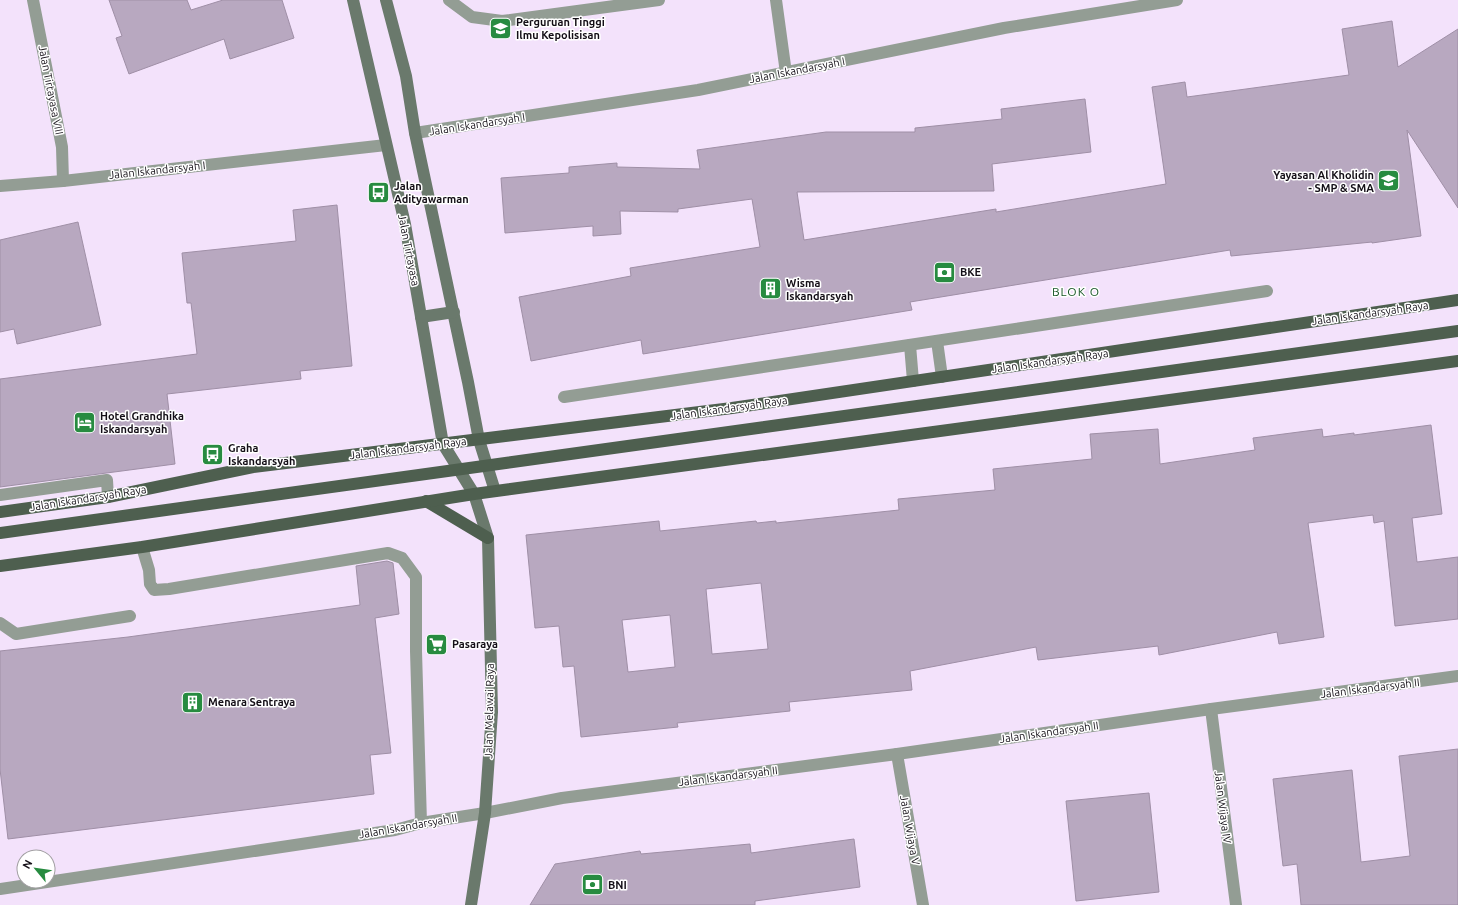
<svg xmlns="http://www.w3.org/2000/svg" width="1458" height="905" font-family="Ubuntu,sans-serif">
<rect width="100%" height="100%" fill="#f3e2fb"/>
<g fill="#b8a8c0" stroke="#9f8fa6" fill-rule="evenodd">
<polygon points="109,0 187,0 191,10 223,0 282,0 294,38 230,59 224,39 129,74 116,38 122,36"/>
<polygon points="1392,21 1398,67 1458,29 1458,208 1407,130 1421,236 1372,243 1372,242 1231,256 1230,250 910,302 912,310 643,354 641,340 531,361 519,297 631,276 630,268 760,247 752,199 678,209 678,212 620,211 621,234 593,236 593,226 505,233 501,178 569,173 569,167 617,163 617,167 700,169 697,150 826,132 915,132 915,128 1002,119 1001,109 1085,99 1091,152 992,164 994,191 797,192 804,240 996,209 996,212 1166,184 1152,87 1185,82 1187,97 1349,75 1342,29"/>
<polygon points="337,205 352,366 300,371 301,379 167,394 175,464 0,487 0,379 197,354 191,303 187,303 182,253 296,241 293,210"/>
<polygon points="78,222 101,325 17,344 14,329 0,332 0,240"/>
<path d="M1431,425l11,89 -30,4 5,44 41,-5v62l-63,7 -11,-105 -10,2 -1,-8 -65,8 16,114 -45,7 -2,-12 -118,23 -1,-9 -120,14 -2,-13 -126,24 2,19 -123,12 1,9 -113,12 1,4 -97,10 -7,-71 -11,1 -4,-41 -24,2 -9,-93 133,-14 1,10 96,-10 1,2 19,-2v2l123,-13 -1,-11 97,-9 -2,-21 99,-10 -2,-25 68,-5 2,35 95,-14 -2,-12 69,-9 1,8 31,-4v2zM761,583l7,66 -56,5 -6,-65zM670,615l5,52 -47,5 -6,-52z"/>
<polygon points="387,561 393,563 399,614 375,618 391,753 370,755 374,794 8,839 0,769 0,651 128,637 360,605 356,566"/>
<polygon points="1458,749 1458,905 1301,905 1297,864 1283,866 1273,779 1352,770 1361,862 1410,856 1399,756"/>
<polygon points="1149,793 1159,892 1076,901 1066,801"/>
<polygon points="854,839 860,887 755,901 755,905 530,905 555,864 640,851 641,854 750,844 751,853"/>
</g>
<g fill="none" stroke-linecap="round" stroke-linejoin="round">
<g stroke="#939d94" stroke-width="12">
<polyline points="449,0 472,17 502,21 659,0"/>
<polyline points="776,0 786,73"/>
<polyline points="937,341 942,377"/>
<polyline points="910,345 913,381"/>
<polyline points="564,397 1267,291"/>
<polyline points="0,495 107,480 108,497"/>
<polyline points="142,547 149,570 150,584 154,590 169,589 388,553 402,558 416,577 416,651 421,823"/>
<polyline points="0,623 16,634 130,616"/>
<polyline points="0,889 395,830 421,823 485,813"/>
</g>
<g stroke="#939d94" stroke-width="12">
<polyline points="33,0 62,147 63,181"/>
<polyline points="415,133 698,90 1004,28 1177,0"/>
<polyline points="0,186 63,181 386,145"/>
<polyline points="1211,709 1236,905"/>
<polyline points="897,754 923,905"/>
<polyline points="485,813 562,798 897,754 1211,709 1458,676"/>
</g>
<g stroke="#6a796c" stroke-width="12">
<polyline points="353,0 405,224 443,444 474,494 488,538 492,712 485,813 471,905"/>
<polyline points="386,0 406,76 415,133 468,382 479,440 495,491"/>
<polyline points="421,317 454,312"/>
</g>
<g stroke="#4e5f4f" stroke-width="12">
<polyline points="426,501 488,538"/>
<polyline points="0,512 108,497 253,467 732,408 1458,300"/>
<polyline points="0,533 1458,331"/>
<polyline points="0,566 142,547 474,494 1458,361"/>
</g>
</g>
<defs>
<symbol id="university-square" viewBox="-11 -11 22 22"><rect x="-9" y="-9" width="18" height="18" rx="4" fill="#278b40" stroke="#fff"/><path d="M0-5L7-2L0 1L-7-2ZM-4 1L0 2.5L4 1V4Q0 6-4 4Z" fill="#fff"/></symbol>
<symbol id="school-square" viewBox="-11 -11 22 22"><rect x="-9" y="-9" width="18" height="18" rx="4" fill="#278b40" stroke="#fff"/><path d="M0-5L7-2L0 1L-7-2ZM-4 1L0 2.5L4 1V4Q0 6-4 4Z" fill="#fff"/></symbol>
<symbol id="bus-square" viewBox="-11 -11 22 22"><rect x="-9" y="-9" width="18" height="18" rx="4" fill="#278b40" stroke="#fff"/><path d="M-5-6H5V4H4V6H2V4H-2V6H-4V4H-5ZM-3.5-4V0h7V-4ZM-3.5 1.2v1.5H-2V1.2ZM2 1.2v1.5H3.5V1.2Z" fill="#fff"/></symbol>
<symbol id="bank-square" viewBox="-11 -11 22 22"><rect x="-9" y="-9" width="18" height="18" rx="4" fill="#278b40" stroke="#fff"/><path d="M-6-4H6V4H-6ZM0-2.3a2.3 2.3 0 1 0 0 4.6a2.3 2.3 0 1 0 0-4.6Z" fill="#fff"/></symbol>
<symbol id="building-square" viewBox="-11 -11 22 22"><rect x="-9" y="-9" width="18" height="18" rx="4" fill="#278b40" stroke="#fff"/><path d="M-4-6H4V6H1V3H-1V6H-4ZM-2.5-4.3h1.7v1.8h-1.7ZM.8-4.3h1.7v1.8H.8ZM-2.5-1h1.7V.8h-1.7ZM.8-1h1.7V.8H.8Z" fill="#fff"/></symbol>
<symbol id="hotel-square" viewBox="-11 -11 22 22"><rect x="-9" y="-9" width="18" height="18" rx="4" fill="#278b40" stroke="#fff"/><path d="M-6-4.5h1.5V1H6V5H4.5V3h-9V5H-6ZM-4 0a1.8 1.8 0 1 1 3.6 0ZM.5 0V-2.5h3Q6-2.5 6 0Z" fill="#fff"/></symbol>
<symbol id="supermarket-square" viewBox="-11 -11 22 22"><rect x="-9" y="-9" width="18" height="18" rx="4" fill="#278b40" stroke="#fff"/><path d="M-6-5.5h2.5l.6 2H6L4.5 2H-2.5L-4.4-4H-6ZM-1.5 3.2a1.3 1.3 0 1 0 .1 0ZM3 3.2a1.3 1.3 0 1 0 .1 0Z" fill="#fff"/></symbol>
</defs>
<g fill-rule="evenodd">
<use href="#university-square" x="488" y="16" width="25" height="25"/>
<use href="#school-square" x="1376" y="168" width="25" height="25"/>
<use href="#bus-square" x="366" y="180" width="25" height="25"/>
<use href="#bank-square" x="932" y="260" width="25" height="25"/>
<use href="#building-square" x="758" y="276" width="25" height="25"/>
<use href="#hotel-square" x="72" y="410" width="25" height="25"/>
<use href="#bus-square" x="200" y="442" width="25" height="25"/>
<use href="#supermarket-square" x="424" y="632" width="25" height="25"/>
<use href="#building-square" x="180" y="690" width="25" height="25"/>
<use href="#bank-square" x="580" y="872" width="25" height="25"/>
</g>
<g text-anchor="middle" stroke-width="3" stroke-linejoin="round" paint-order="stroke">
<g font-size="11" font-weight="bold" fill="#140f17" stroke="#fff" text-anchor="start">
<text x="516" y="26">Perguruan Tinggi<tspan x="516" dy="13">Ilmu Kepolisisan</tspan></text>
<text x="1374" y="179" text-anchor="end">Yayasan Al Kholidin<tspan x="1374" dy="13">- SMP &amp; SMA</tspan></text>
<text x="394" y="190">Jalan<tspan x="394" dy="13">Adityawarman</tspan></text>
<text x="960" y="276">BKE</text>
<text x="786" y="287">Wisma<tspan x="786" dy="13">Iskandarsyah</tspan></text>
<text x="100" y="420">Hotel Grandhika<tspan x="100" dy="13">Iskandarsyah</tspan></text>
<text x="228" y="452">Graha<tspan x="228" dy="13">Iskandarsyah</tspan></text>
<text x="452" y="648">Pasaraya</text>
<text x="208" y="706">Menara Sentraya</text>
<text x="608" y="889">BNI</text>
</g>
<g font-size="11" fill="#140f17" stroke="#fff">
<text transform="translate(797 70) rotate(-11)" y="4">Jalan Iskandarsyah I</text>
<text transform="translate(51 90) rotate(79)" y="4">Jalan Tirtayasa VIII</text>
<text transform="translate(477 124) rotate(-9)" y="4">Jalan Iskandarsyah I</text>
<text transform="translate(157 170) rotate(-6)" y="4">Jalan Iskandarsyah I</text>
<text transform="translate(409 250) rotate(79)" y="4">Jalan Tirtayasa</text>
<text transform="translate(1370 313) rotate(-8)" y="4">Jalan Iskandarsyah Raya</text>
<text transform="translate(1050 361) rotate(-8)" y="4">Jalan Iskandarsyah Raya</text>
<text transform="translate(729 408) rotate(-8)" y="4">Jalan Iskandarsyah Raya</text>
<text transform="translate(408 448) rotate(-7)" y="4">Jalan Iskandarsyah Raya</text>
<text transform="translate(88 498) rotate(-9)" y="4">Jalan Iskandarsyah Raya</text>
<text transform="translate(1370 688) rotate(-7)" y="4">Jalan Iskandarsyah II</text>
<text transform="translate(489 711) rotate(-89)" y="4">Jalan Melawai Raya</text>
<text transform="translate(1049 732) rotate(-8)" y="4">Jalan Iskandarsyah II</text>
<text transform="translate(728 776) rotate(-7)" y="4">Jalan Iskandarsyah II</text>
<text transform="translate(1223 807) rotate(83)" y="4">Jalan Wijaya IV</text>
<text transform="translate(408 826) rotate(-10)" y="4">Jalan Iskandarsyah II</text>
<text transform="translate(910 830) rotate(80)" y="4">Jalan Wijaya V</text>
</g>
<g font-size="12" letter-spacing="1" fill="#155424" stroke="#fff">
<text x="1076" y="296">BLOK O</text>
</g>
</g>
<g transform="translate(36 869) rotate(299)"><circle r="19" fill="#ffffff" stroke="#a19fa2"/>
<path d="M0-3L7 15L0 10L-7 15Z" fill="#278b40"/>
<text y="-6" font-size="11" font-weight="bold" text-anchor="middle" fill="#140f17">N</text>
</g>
</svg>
